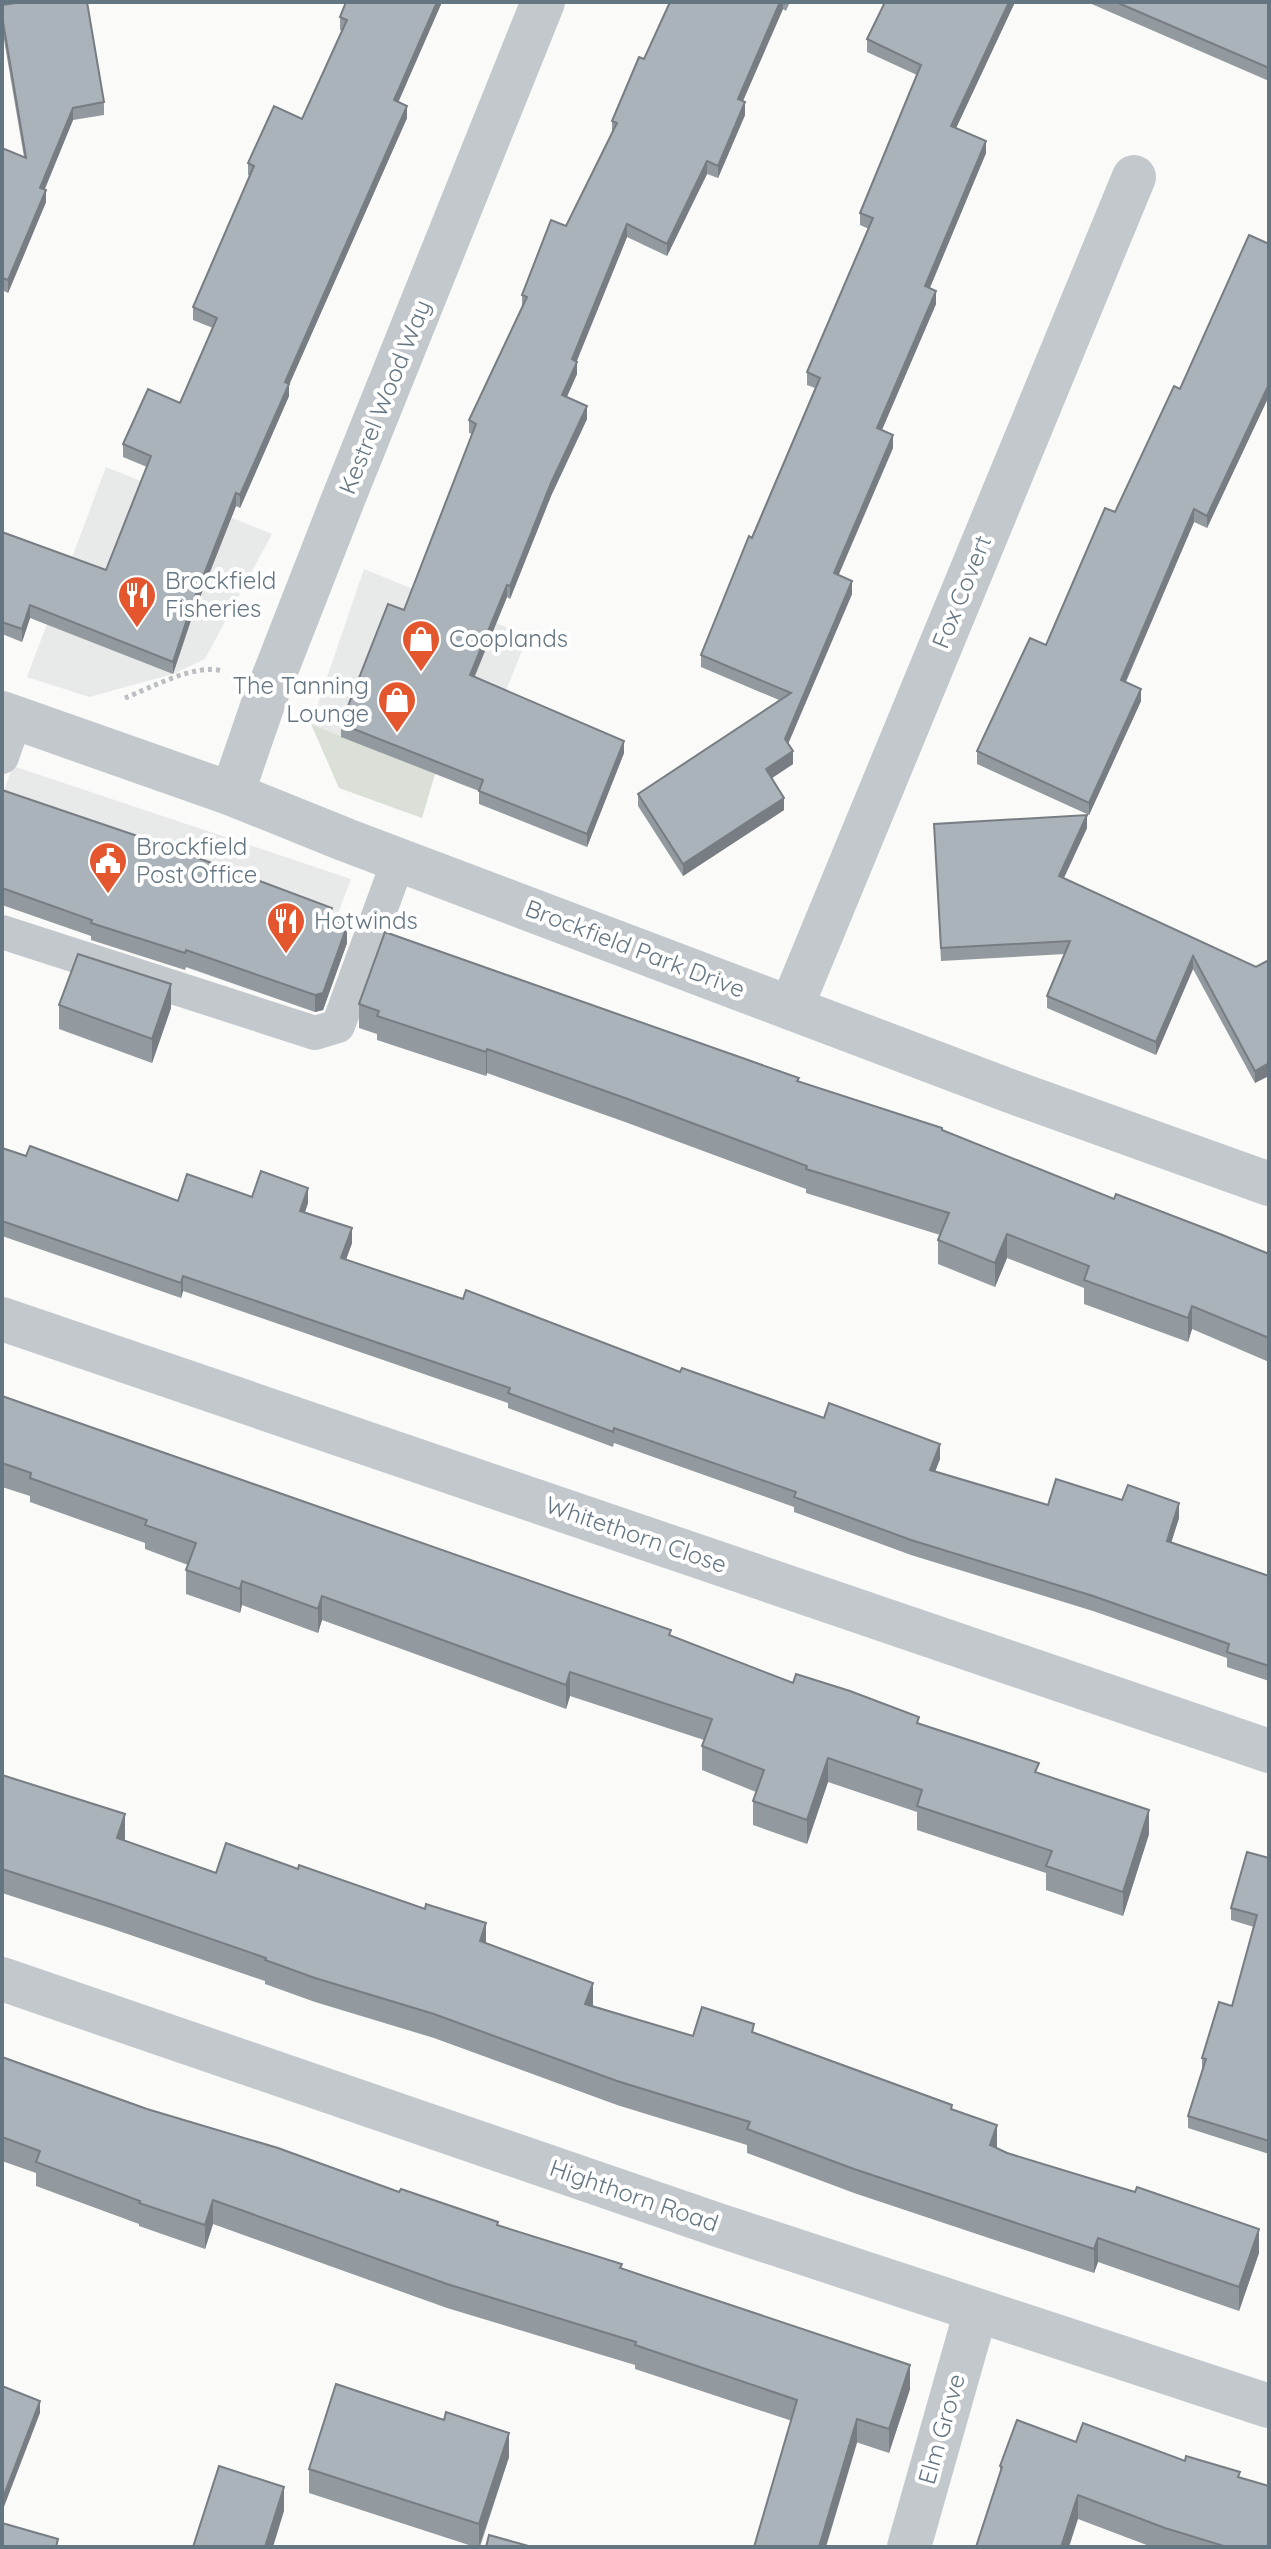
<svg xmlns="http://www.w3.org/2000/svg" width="1271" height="2549" font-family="Quicksand,sans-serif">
<rect width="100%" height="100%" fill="#fafaf8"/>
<g fill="#e8e9e9">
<polygon points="106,467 272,534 205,659 173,674 89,697 27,677"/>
<polygon points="364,569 528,636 467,787 311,724"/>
<polygon points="13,766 351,879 303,1008 2,904 2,795"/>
</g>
<polygon fill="#dadfd7" points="311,724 435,774 422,818 339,788"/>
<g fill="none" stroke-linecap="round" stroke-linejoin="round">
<path stroke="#bbbfc2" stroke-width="5" stroke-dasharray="4 4" stroke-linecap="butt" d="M125,698c25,-10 71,-35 97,-27"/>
<g stroke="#c3c8cc" stroke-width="34">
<polyline points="2,757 16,717"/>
<polyline points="2,932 315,1033 338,1026 399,859"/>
</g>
<g stroke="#c3c8cc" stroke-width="44">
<polyline points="2,713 232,794 346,840 1010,1091 1269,1184"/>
<polyline points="232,794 263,704 344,497 543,2"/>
<polyline points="791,1008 1134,177"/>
<polyline points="2,1319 1269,1751"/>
<polyline points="2,1979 718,2225 1269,2406"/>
<polyline points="909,2547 976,2311"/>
</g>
</g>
<g fill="#929a9f">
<polygon points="343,2 442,2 398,102 407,118 289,385 289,396 240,508 236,506 191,620 173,674 30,618 22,642 2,634 2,532 106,570 147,467 123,457 123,444 180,403 213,328 193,320 193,307 250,176 248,175 248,163 302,119 343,31 340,30 340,17 346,3"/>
<polygon points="670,2 790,2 786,11 783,9 743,101 745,115 718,178 707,174 667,256 627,237 577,361 577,374 567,397 587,419 551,496 510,599 507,597 475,676 624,753 587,847 479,804 479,791 341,737 341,724 404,610 472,434 469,433 469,420 522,307 522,295 566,226 612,132 612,121 644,59"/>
<polygon points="885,2 1015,2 956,128 986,153 930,288 936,304 882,430 893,448 838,575 852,594 788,744 793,764 772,778 784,810 683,876 638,806 638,794 779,700 701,667 701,655 815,388 807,385 807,372 869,229 860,225 860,213 917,75 867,52 867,39"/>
<polygon points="1087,2 1269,2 1269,81"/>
<polygon points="2,5 104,102 104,115 73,120 45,189 46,202 8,293 2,290 2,148 24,157 2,28"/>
<polygon points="1269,244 1269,396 1207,528 1194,522 1126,682 1141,701 1089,815 977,764 977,751 1046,645 1180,389"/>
<polygon points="2,790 332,921 347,943 323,1010 315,1012 186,967 185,970 91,940 91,936 2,905"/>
<polygon points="934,824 1087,828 1064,878 1256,967 1255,1083 1193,969 1156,1055 1047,1008 1047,996 1065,954 941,961"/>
<polygon points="359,1004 799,1082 942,1130 1114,1199 1269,1254 1269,1362 1192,1329 1188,1342 1084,1304 1084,1288 1007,1258 995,1287 938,1264 938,1240 940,1235 806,1193 806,1189 625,1122 487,1073 486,1076 377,1040 377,1034 359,1028"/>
<polygon points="59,1005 171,1008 152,1063 59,1029"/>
<polygon points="2,1148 178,1201 252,1197 308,1203 305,1212 352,1243 346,1260 940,1459 935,1471 1048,1505 1179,1518 1171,1542 1269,1576 1269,1681 1227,1667 1227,1658 1093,1611 911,1555 794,1512 794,1507 614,1443 613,1447 508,1408 508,1403 183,1291 181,1298 2,1236"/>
<polygon points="2,1396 671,1636 793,1683 919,1724 1039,1773 1149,1834 1123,1916 1046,1890 1046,1873 917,1830 917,1812 828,1782 807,1844 753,1825 753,1801 756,1792 702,1770 702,1746 704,1740 570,1696 566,1709 322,1620 318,1633 242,1605 240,1613 186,1594 186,1570 188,1565 145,1549 145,1543 30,1502 30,1496 2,1487"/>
<polygon points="2,1775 125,1838 124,1841 216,1873 486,1943 593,2006 693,2036 754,2033 952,2110 997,2148 1259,2253 1239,2311 1098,2262 1094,2273 854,2193 747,2153 747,2145 617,2105 434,2038 315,2002 265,1984 265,1981 110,1928 2,1893"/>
<polygon points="1269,1858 1269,2154 1188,2128 1188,2116 1202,2070 1202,2058 1232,2006 1254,1927 1231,1920 1231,1908"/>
<polygon points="2,2057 147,2109 498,2225 622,2268 910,2389 889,2453 635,2369 635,2365 447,2308 213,2224 205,2249 139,2226 139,2224 36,2186 36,2173 2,2161"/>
<polygon points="1076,2442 1185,2461 1240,2477 1269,2547 1152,2547 1078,2519 1000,2473 1000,2466"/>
<polygon points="509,2457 480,2547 475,2547 309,2493 309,2469"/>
</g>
<g fill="#777d82">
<polygon points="437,2 442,2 394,112 394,100"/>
<polygon points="780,2 783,2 783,9 738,112 738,99"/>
<polygon points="1009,2 1015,2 951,139 951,126"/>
<polygon points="745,102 745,115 718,178 718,166"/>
<polygon points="407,106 407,118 289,385 289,396 240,508 240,495 285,382"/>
<polygon points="73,108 73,120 40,200 40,188"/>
<polygon points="986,141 986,153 925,299 925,286"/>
<polygon points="707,161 707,174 667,256 667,244"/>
<polygon points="46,190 46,202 8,293 8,280"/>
<polygon points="627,224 627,237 572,372 572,359"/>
<polygon points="936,291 936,304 877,441 877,428"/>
<polygon points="577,362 577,374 562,407 562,395"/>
<polygon points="1269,384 1269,396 1207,528 1207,516"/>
<polygon points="587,406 587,419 551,496 510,599 510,586 551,483"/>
<polygon points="893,435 893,448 834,586 834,573"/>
<polygon points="236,493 236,506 191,620 173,674 173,662 191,607"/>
<polygon points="1194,509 1194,522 1121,692 1121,680"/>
<polygon points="852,581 852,594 785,751 785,739"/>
<polygon points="507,585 507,597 470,687 470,675"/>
<polygon points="30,605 30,618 22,642 22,629"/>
<polygon points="1141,689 1141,701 1089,815 1089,803"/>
<polygon points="624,741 624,753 587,847 587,834"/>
<polygon points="793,751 793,764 766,782 766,769"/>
<polygon points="784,798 784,810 683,876 683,864"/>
<polygon points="1087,815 1087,828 1059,888 1059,876"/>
<polygon points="347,926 347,943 323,1010 315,1012 315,995"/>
<polygon points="1193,956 1193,969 1156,1055 1156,1042"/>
<polygon points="171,984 171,1008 152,1063 152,1039"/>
<polygon points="487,1049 487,1073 486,1076 486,1052"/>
<polygon points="1269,1063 1269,1076 1255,1083 1255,1071"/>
<polygon points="308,1188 308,1203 300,1226 300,1211"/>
<polygon points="352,1228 352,1243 341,1273 341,1258"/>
<polygon points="1007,1234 1007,1258 995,1287 995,1263"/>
<polygon points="183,1276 183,1291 181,1298 181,1283"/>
<polygon points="1192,1306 1192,1329 1188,1342 1188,1318"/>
<polygon points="940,1444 940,1459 930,1485 930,1470"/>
<polygon points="1179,1503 1179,1518 1167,1556 1167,1541"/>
<polygon points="242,1581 242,1605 240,1613 240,1589"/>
<polygon points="322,1596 322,1620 318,1633 318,1609"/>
<polygon points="570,1672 570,1696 566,1709 566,1685"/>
<polygon points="828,1758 828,1782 807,1844 807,1820"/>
<polygon points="1149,1810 1149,1834 1123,1916 1123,1892"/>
<polygon points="125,1814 125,1838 117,1862 117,1838"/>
<polygon points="486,1923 486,1947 480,1941"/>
<polygon points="593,1983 593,2006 585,2004"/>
<polygon points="997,2125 997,2149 990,2145"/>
<polygon points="213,2200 213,2224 205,2249 205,2225"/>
<polygon points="1259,2229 1259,2253 1239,2311 1239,2287"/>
<polygon points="1098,2238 1098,2262 1094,2273 1094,2249"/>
<polygon points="910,2365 910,2389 889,2453 889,2429"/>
<polygon points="40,2401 40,2413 2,2512 2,2500"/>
<polygon points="857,2419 857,2443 826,2547 819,2547"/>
<polygon points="509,2433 509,2457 479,2547 479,2524"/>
<polygon points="284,2487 284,2511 273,2547 265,2547"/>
<polygon points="1078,2495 1078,2519 1069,2547 1061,2547"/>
</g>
<g fill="#aab3b9" stroke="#777d82" stroke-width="2">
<polygon points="22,2 87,2 104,102 73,108 40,188 46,190 8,280 2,278 2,148 26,158 2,16 2,5"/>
<polygon points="346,2 437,2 394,100 407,106 285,382 289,384 240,495 236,493 191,607 173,662 30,605 22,629 2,622 2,532 106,570 151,456 123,444 148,389 180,403 217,318 193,307 254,166 248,163 274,106 302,119 347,20 340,17"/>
<polygon points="670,2 780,2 738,99 745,102 718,166 707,161 667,244 627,224 572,359 577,362 562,395 587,406 551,483 510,586 507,585 470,675 624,741 587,834 479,791 483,780 341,724 388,604 404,610 476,424 469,420 527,297 522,295 551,220 566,226 617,123 612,121 639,57 644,59"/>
<polygon points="885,2 1009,2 951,126 986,141 925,286 936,291 877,428 893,435 834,573 852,581 785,739 793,751 766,769 784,798 683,864 638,794 791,693 701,655 749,536 752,538 820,378 807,372 873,218 860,213 921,65 867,39"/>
<polygon points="1116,2 1269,2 1269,68"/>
<polygon points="1249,235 1269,244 1269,384 1207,516 1194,509 1121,680 1141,689 1089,803 977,751 1030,638 1046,645 1105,508 1115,512 1174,386 1180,389"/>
<polygon points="2,790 158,843 332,908 328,919 347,926 323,993 315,995 186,950 185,953 91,923 92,920 2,888"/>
<polygon points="1087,815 1059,876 1256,967 1269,960 1269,1063 1255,1071 1193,956 1156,1042 1047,996 1070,941 941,948 934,824"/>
<polygon points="385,932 799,1078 797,1081 942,1128 942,1130 1114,1199 1116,1194 1220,1234 1269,1254 1269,1338 1192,1306 1188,1318 1084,1280 1089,1266 1007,1234 995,1263 938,1240 949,1213 806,1169 807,1166 625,1098 487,1049 486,1052 377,1016 379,1011 359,1004"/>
<polygon points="78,954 171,984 152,1039 59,1005"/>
<polygon points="30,1146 178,1201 187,1174 252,1197 261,1171 308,1188 300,1211 352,1228 341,1258 463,1299 466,1290 680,1372 682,1368 824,1418 829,1403 940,1444 930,1470 1048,1505 1056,1479 1122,1500 1128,1485 1179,1503 1167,1541 1269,1576 1269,1666 1227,1652 1229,1644 1093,1596 911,1540 794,1497 796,1492 614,1428 613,1432 508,1393 510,1388 183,1276 181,1283 2,1221 2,1148 26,1156"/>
<polygon points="2,1396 671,1630 669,1635 793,1683 796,1674 850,1691 919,1717 917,1723 1039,1763 1035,1772 1149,1810 1123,1892 1046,1866 1052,1851 917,1806 922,1790 828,1758 807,1820 753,1801 764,1770 702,1746 712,1719 570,1672 566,1685 322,1596 318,1609 242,1581 240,1589 186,1570 196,1543 145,1525 147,1520 30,1478 31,1473 2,1463"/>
<polygon points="2,1775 125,1814 117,1838 216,1873 226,1843 298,1869 299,1865 425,1909 426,1904 486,1923 480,1941 593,1983 585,2004 693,2036 702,2007 754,2024 752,2032 952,2105 951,2109 997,2125 990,2145 1007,2153 1135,2192 1137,2187 1259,2229 1239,2287 1098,2238 1094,2249 854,2169 747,2129 750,2122 617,2081 434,2014 315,1978 265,1960 266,1958 110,1904 2,1869"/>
<polygon points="1247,1852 1269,1858 1269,2141 1188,2116 1206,2059 1202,2058 1219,2002 1232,2006 1257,1915 1231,1908"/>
<polygon points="2,2057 147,2109 278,2148 399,2192 401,2189 498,2222 497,2225 622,2264 620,2268 910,2365 889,2429 857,2419 819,2547 754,2547 797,2400 635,2345 636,2342 447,2284 213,2200 205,2225 139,2203 140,2201 36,2162 40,2151 2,2137"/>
<polygon points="336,2384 444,2420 446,2412 509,2433 479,2524 309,2469"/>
<polygon points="2,2386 40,2401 2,2500"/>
<polygon points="1017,2420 1076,2442 1083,2423 1185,2461 1186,2456 1240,2472 1238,2477 1269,2486 1269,2547 1227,2547 1165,2528 1078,2495 1061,2547 976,2547 1002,2467 1000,2466"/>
<polygon points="219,2466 284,2487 265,2547 193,2547"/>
<polygon points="2,2523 58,2539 56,2547 2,2547"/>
<polygon points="489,2535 532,2547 486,2547"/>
</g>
<defs>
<symbol id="restaurant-pin" viewBox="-11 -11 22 30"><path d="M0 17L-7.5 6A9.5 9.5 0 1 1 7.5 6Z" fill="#e4572e" stroke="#fff"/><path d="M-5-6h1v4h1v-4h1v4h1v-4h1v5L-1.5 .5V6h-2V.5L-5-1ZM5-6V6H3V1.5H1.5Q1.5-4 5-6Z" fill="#fff"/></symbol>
<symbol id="shop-pin" viewBox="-11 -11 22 30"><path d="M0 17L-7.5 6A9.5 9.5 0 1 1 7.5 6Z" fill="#e4572e" stroke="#fff"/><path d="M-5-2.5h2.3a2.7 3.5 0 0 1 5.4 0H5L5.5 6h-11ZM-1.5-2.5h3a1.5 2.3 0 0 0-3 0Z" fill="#fff"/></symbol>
<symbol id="civic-pin" viewBox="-11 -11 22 30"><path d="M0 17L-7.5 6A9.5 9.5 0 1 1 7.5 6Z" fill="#e4572e" stroke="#fff"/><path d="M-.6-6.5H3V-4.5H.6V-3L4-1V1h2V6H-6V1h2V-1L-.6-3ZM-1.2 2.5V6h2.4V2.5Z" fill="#fff"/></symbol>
</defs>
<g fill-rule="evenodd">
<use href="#restaurant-pin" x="115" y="573" width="44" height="60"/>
<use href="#shop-pin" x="399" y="617" width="44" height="60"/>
<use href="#shop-pin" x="375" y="678" width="44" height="60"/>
<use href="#civic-pin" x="86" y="839" width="44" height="60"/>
<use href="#restaurant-pin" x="264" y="899" width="44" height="60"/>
</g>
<g text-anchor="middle" stroke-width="8" stroke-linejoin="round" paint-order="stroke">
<g font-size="24" fill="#657683" stroke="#fff">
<text transform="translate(385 397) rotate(-68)" y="8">Kestrel Wood Way</text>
<text transform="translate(962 592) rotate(-68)" y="8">Fox Covert</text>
<text transform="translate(635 949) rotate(21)" y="8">Brockfield Park Drive</text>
<text transform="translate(636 1535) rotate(19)" y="8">Whitethorn Close</text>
<text transform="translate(634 2196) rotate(19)" y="8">Highthorn Road</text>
<text transform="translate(942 2429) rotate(-74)" y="8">Elm Grove</text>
</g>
<g font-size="24" fill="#657683" stroke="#fff" text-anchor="start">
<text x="165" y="589">Brockfield<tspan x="165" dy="28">Fisheries</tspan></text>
<text x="449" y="647">Cooplands</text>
<text x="369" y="694" text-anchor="end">The Tanning<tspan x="369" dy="28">Lounge</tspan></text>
<text x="136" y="855">Brockfield<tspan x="136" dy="28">Post Office</tspan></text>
<text x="314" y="929">Hotwinds</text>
</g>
</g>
<rect width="1271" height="2549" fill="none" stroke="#657683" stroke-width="8"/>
</svg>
